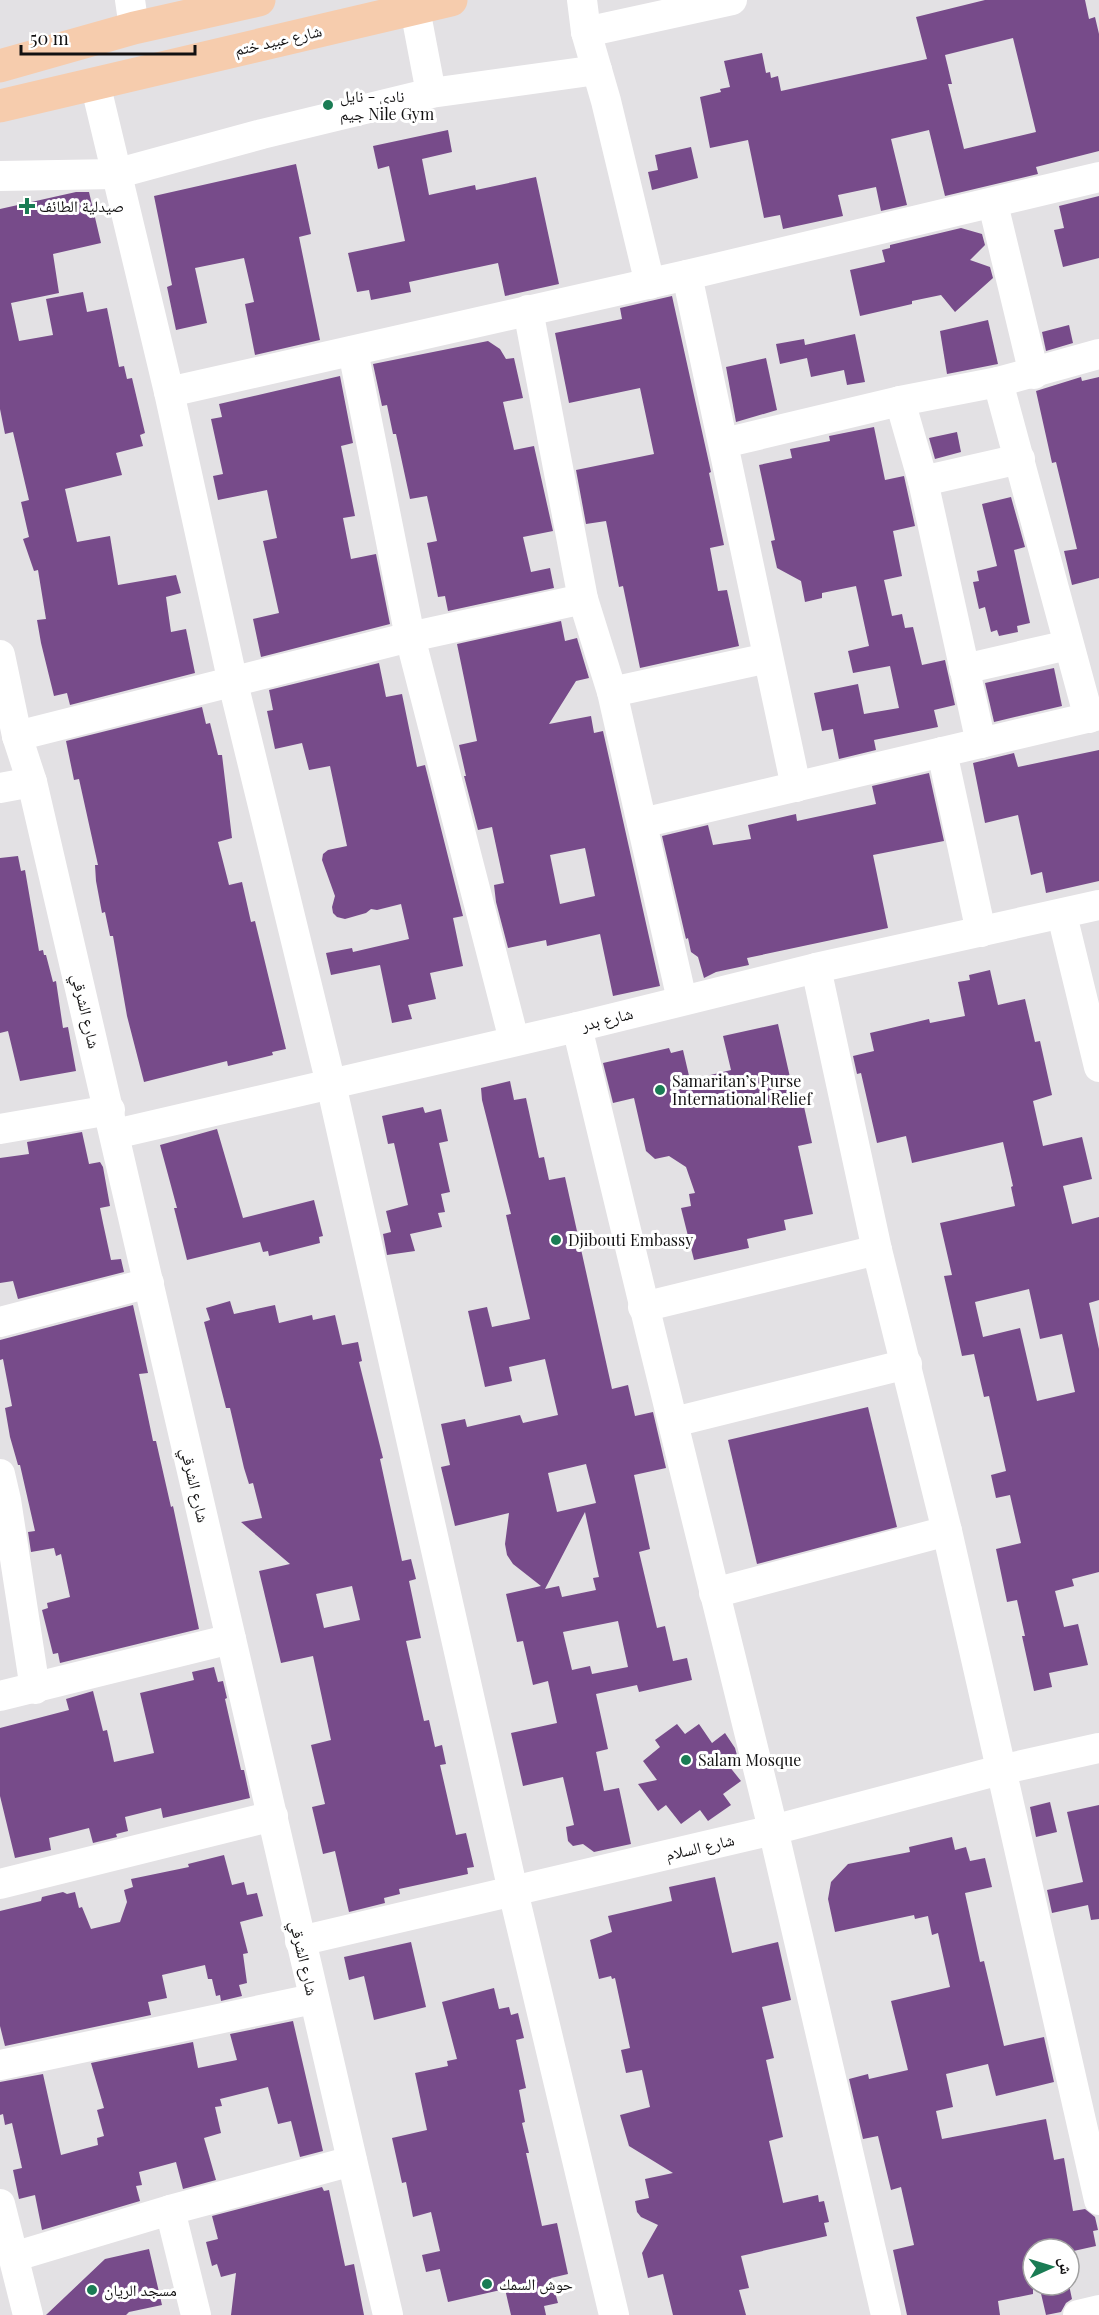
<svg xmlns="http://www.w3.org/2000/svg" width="1099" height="2315" font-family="'Playfair Display','Noto Naskh Arabic',serif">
<rect width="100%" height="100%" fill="#e3e1e4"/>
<g fill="#774b8a" fill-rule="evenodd">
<path d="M985,0h100l4,19 6,-2 4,17v117l-63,16 2,7 -93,22 -16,-66 -38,9 16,66 -26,6 -5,-24 -38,8 5,21 -60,13 -3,-14 -16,3 -16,-78 -38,8 -10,-51 21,-5 -1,-3 10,-2 -6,-26 38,-8 4,20 4,-1 1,6 7,-2 3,15 146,-32 -11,-42zM1013,38l23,94 -72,17 -16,-65h4l-7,-29z"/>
<polygon points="448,130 452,152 422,159 429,195 475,185 476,190 536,177 559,284 505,296 498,263 409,282 411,292 371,300 369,290 357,292 348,253 405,241 389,166 378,169 373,146"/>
<polygon points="691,147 698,178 652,190 648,172 658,170 655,155"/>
<polygon points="296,164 311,234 299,237 320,340 255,355 245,304 254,302 244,258 195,268 207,323 176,330 167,287 172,285 154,196"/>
<polygon points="76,192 89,192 101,243 53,254 59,293 11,303 19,341 53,335 46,299 83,292 87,312 107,308 119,367 124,366 127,379 132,378 145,433 140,435 143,446 116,453 122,475 65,489 77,542 110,536 118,585 176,575 181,593 166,597 171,632 186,629 195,673 70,705 67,693 54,696 41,643 37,620 46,619 38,570 34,571 23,539 29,537 21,502 29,500 13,432 5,434 0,409 0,209"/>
<polygon points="1099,196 1099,258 1063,267 1054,230 1064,228 1059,206"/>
<polygon points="961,228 982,234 985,245 970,260 990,267 993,278 955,312 941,295 912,301 912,304 860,316 850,270 885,262 882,250 890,248 890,245"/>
<polygon points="672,296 711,472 709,473 724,545 710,548 718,591 727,590 739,646 640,668 623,586 619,587 606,521 586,524 576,470 654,454 640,388 569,403 555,333 622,319 620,308"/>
<polygon points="988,320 998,364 947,374 940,331"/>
<polygon points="1069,325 1073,343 1046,351 1042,332"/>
<polygon points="855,334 865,382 847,385 844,370 811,377 807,358 780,364 776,344 804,339 805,345"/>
<polygon points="488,341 500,349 506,359 514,358 523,398 503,402 514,450 534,446 553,531 523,537 531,572 550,568 554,588 448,611 445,596 438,597 427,543 437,541 427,496 410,499 396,434 393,434 387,405 382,406 373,364"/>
<polygon points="766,358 777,410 736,422 726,367"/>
<polygon points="340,376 353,443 341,446 355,516 343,518 351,559 376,554 390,624 261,657 253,619 279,613 263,541 277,538 267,490 218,500 213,476 223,474 211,419 222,417 219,404"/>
<polygon points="1081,377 1082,381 1099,377 1099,578 1072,585 1064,551 1077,549 1056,462 1052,463 1036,391"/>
<polygon points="874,427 885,480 904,476 915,526 893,531 902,576 884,580 892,616 902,614 905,628 913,627 922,665 945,660 955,705 934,710 938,727 874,740 876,750 839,759 833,729 822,731 814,693 858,684 864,714 899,708 890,666 853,673 848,651 869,646 856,586 822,593 822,598 805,602 801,581 777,568 771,541 775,540 759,465 792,458 790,449 830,441 829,436"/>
<polygon points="957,432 961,452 935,459 929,438"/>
<polygon points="1011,497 1025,547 1014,550 1030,623 1017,626 1018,632 999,636 997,630 991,632 985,607 979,609 973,582 979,581 977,571 997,566 982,504"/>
<path d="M561,621l4,20 12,-3 12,40 -13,3 -27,43 42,-8 3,17 9,-2 57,255 -47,10 -13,-62 -53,12 -1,-6 -38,8 -12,-46 -2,-17 10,-2 -12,-56 -14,3 -14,-54h2l-7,-31 18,-4 -20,-97zM585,848l10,48 -35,8 -10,-49z"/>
<polygon points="379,663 386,697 402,694 417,767 425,765 463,916 453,918 463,966 430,973 436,999 408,1005 412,1019 392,1023 380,965 331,975 326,953 352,948 353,952 409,939 401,904 377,910 371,909 366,913 345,919 337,917 333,913 332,907 335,896 322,860 323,854 328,850 347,846 330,766 309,770 302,743 275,749 267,711 273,710 269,690"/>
<polygon points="1054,668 1062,706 994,722 985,683"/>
<polygon points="202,707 206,724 210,723 218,755 222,755 232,838 218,842 229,885 242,882 251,922 255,921 286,1049 272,1052 273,1055 228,1066 227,1061 144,1082 127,1016 113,936 110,936 105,912 102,913 96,881 95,865 98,865 79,779 74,780 66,741"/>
<polygon points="1099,750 1099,881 1046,893 1042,872 1031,875 1018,815 985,823 973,763 1014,753 1018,767"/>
<polygon points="929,773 944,841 873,855 888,928 747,958 749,965 716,972 704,978 698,957 691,952 688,938 686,939 662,836 708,825 713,845 751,839 748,825 796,814 797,821 876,804 872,786"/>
<polygon points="18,856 21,871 25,870 39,951 43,950 44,955 46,955 53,982 56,981 63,1028 68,1027 76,1071 20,1081 8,1031 0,1033 0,858"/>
<path d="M990,970l8,35 27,-6 10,43 5,-1 12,54 -19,6 10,45 39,-9 10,42 -29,7 9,38 27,-7v83l-10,3 10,46v223l-27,7 2,7 -19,5 9,36 14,-3 10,41 -39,8 3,14 -18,4 -12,-55h3l-8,-36 -10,2 -11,-53 25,-6 -11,-48 -14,3 -5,-23 15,-4 -17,-75 -5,1 -10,-43 -12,2 -18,-80 8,-1 -12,-52 75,-17 -4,-19 2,-1 -10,-44 -91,21 -6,-27 -29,7 -16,-70 -4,1 -4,-18 21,-5 -4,-18 59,-14 1,4 35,-7 -7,-34 12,-2 -1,-5zM1029,1289l11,50 22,-5 13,58 -38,9 -17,-73 -37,9 -8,-35z"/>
<polygon points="778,1024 796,1104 803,1102 812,1143 798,1146 813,1214 784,1220 786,1230 747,1239 749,1248 694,1260 681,1208 691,1206 689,1194 695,1193 686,1167 669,1156 655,1159 646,1151 634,1098 613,1103 603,1063 669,1048 671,1053 683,1050 690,1080 731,1070 723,1036"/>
<path d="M510,1081l4,19 12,-2 13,60 5,-1 5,23 16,-3 47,212 16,-4 7,31 18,-4 13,56 -32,7 16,74 -11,3 18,76 8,-2 8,35 14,-3 5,22 -53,12 -2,-7 -41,9 12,55 -12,3 8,39 15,-3 12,56 -37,8 -11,-8 -10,2 -5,-5 -2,-14 8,-2 -11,-48 -40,9 -12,-53 46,-10 -9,-42 -15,4 -10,-44 -6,1 -11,-48 35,-8 -28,-22 -6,-9 -2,-11 4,-31 -54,13 -14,-59 9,-2 -9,-41 24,-5 2,8 53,-12 3,8 35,-8 -13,-56 -36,8 3,14 -27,6 -17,-76 19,-4 5,20 38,-8 -24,-104 5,-1 -29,-114 -1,-12zM586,1464l10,39 -39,9 -9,-39zM585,1512l14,65 -6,1 3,12 -34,7 -3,-11 -14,3zM618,1621l10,46 -36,7 -2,-8 -18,4 -9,-38z"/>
<polygon points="423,1107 425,1113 441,1109 448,1141 439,1143 450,1192 441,1194 445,1212 438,1213 442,1227 410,1234 415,1251 387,1255 383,1234 391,1232 386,1211 408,1205 394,1143 388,1144 382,1116"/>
<polygon points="217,1129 243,1218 314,1200 323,1236 319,1237 320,1243 269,1256 268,1251 263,1252 260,1242 187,1260 174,1208 177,1208 160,1145"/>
<polygon points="82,1132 89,1164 100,1162 103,1167 110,1206 100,1208 103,1223 111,1260 121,1259 124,1272 18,1299 13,1281 0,1283 0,1158 29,1154 27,1142"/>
<path d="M230,1301l4,13 41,-9 4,18 33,-8 1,5 22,-5 7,30 16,-3 4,19 -3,1 24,96 -3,1 22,102 9,-2 5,20 -7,2 12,57 -15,3 18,80 5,-1 6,27 7,-2 4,19 -6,1 16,70 10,-2 8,34 -7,1 1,6 -69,15 1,5 -16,4 1,5 -36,9 -14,-61 -12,3 -11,-47 13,-3 -14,-59 20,-5 -18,-84 -32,7 -22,-92 31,-7 -49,-42 21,-4 -9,-35 -4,1 -5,-16 -14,-60h-4l-22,-86 6,-2 -4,-12zM352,1586l8,34 -36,8 -8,-34z"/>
<polygon points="133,1305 148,1373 139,1374 153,1441 156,1441 171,1507 173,1506 199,1629 60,1663 58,1653 53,1654 42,1610 48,1608 47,1603 70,1597 61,1554 56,1556 54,1548 31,1552 28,1532 35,1531 20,1465 18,1465 10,1437 5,1408 12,1406 3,1359 0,1360 0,1340"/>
<polygon points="868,1407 897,1527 757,1564 728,1440"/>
<polygon points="214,1667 218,1682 223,1681 227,1698 225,1699 241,1770 244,1770 250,1798 163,1818 161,1808 125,1817 128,1831 116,1834 117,1837 93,1843 89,1828 49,1838 51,1850 15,1858 0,1796 0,1728 69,1710 66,1699 93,1691 103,1731 107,1730 114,1762 154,1753 140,1693 194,1680 192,1672"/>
<polygon points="677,1724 685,1734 699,1724 712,1743 725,1733 735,1748 738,1759 729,1766 741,1781 723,1794 731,1805 708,1821 700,1810 681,1824 666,1805 658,1811 638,1784 657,1780 643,1761 660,1747 655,1740"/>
<polygon points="1050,1802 1057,1832 1036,1837 1030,1807"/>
<polygon points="1099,1805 1099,1919 1091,1920 1088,1905 1052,1913 1047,1890 1083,1882 1067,1812"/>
<polygon points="952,1837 955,1850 966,1847 970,1861 985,1858 992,1887 965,1893 980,1962 984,1961 1004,2046 1044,2037 1054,2082 996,2096 988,2064 946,2074 953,2107 936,2111 942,2139 1046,2119 1054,2160 1064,2158 1073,2211 1085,2209 1095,2217 1098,2230 1093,2231 1096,2246 1069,2252 1069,2249 1033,2249 1033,2294 998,2301 1000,2315 907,2315 893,2250 914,2245 901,2187 891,2190 878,2136 863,2139 849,2079 868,2074 869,2079 908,2070 891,2001 950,1987 938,1933 932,1935 928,1916 915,1919 914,1915 835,1932 828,1899 831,1882 848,1864 910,1852 909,1847"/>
<polygon points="224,1855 232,1885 244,1882 247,1895 257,1893 263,1916 240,1922 248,1953 243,1954 247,1983 239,1985 242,1996 221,2001 220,1995 216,1996 212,1979 208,1979 205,1965 162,1975 167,1998 148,2002 151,2015 5,2046 0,2026 0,1911 41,1901 42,1897 63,1892 67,1894 75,1892 79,1908 82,1907 91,1929 120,1922 127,1902 124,1890 133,1887 131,1879 189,1867 188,1864"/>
<polygon points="715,1877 732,1953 778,1942 791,2000 762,2007 774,2058 766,2060 783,2137 769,2141 783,2203 818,2195 819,2202 824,2201 829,2222 824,2223 827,2236 741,2256 749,2288 739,2290 746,2315 673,2315 663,2274 648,2278 642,2253 658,2225 641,2217 637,2212 635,2201 649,2198 645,2179 673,2173 629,2146 620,2115 650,2107 642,2070 626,2073 621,2050 630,2048 615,1978 612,1979 611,1976 599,1979 590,1940 612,1932 608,1916 672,1901 669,1887"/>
<polygon points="411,1942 426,2007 374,2020 364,1976 349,1980 344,1957"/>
<polygon points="494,1988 499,2009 509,2007 511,2015 518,2013 524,2038 516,2040 526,2088 519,2090 525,2122 522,2123 529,2153 526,2153 542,2226 557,2223 568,2274 551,2278 558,2303 544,2306 546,2315 511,2315 505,2289 448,2302 440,2269 426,2272 422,2255 440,2251 431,2212 413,2217 406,2182 402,2183 392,2138 427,2130 415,2073 448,2066 447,2061 457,2059 442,2002"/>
<polygon points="293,2021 323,2151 300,2157 291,2121 278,2124 268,2087 220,2099 222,2106 215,2107 221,2133 204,2138 216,2180 183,2189 176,2162 139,2172 142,2185 136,2186 140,2201 42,2230 35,2195 19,2199 13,2170 22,2168 12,2123 5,2125 3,2114 0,2115 0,2082 43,2074 61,2155 98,2145 97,2138 104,2136 97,2110 104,2108 91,2063 193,2042 198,2068 237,2060 230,2034"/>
<polygon points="322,2187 324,2191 329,2190 345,2266 354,2264 364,2315 231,2315 236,2273 221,2277 217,2264 212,2266 206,2242 218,2239 212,2216"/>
<polygon points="149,2249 162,2305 129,2312 126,2315 46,2315 105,2259"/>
<polygon points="1039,2285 1069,2285 1072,2299 1066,2303 1061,2312 1046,2315"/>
</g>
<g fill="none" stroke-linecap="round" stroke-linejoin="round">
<g stroke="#fff" stroke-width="30">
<polyline points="130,0 134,28"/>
<polyline points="582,0 586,32 606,101 650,284"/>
<polyline points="415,9 431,93"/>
<polyline points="586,32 732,0"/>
<polyline points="95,83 169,392 233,683 331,1084 513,1891 614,2315"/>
<polyline points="0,176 115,174 262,134 431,93 597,70"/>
<polyline points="993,204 1034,374"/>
<polyline points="687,275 796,787"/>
<polyline points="528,310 583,599 612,692 682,1000"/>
<polyline points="353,351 410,637 514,1040"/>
<polyline points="998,382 1089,718"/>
<polyline points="169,392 687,275 1099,177"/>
<polyline points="900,401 923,481 981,743"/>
<polyline points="724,443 900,401 998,382 1099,354"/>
<polyline points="923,481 1020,459"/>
<polyline points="0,655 17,736 32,782 388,2315"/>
<polyline points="964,669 1068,645"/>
<polyline points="612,692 768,658"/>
<polyline points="17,736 410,637 583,599"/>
<polyline points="942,752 981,932"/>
<polyline points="0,788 32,782"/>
<polyline points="642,823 1099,715"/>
<polyline points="1062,915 1099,1067"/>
<polyline points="816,968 877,1250 947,1531 1099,2200"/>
<path d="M577,1027c63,268 131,534 196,802 39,161 75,324 113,486"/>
<polyline points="0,1129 110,1110"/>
<polyline points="115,1134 577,1027 816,968 1099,905"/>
<polyline points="643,1307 877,1250"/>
<polyline points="0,1322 149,1283"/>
<polyline points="674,1422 907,1364"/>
<polyline points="0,1474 6,1500 35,1689"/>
<polyline points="714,1593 947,1531"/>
<polyline points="0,1696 231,1639"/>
<polyline points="0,1884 273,1816"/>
<polyline points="300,1941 773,1830 1000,1770 1099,1748"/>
<polyline points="0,2065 313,1999"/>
<polyline points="0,2204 28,2315"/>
<polyline points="170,2210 196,2315"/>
<polyline points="13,2257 170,2210 352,2161"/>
<polyline points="1078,2315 1099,2310"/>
</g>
<g stroke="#f6ccad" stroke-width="33">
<polyline points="0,66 134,28 259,0"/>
<polyline points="0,106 451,0"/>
</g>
</g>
<g fill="#1a7c54" stroke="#fff" stroke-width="2">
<circle cx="328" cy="105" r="6"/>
<path d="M24 197h6v6h6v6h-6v6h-6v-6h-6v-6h6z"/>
<circle cx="660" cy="1090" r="6"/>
<circle cx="556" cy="1240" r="6"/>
<circle cx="686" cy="1760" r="6"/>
<circle cx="487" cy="2284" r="6"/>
<circle cx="92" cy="2290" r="6"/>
</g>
<g text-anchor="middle" stroke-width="6" stroke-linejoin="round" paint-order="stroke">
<g font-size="16" fill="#121112" stroke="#fff">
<text transform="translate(278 40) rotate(-13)" y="6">شارع عبيد ختم</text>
<text transform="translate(86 1011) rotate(77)" y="6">شارع الشرقي</text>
<text transform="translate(607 1019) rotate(-14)" y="6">شارع بدر</text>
<text transform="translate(195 1485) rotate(77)" y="6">شارع الشرقي</text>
<text transform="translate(700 1847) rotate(-13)" y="6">شارع السلام</text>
<text transform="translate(304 1958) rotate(77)" y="6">شارع الشرقي</text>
</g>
<g font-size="16" fill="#121112" stroke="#fff" text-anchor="start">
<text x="340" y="102">نادي - نايل<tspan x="340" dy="18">جيم Nile Gym</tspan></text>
<text x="39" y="212">صيدلية الطائف</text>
<text x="672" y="1087">Samaritan’s Purse<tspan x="672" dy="18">International Relief</tspan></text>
<text x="568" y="1246">Djibouti Embassy</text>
<text x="698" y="1766">Salam Mosque</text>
<text x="499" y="2290">حوش السمك</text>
<text x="104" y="2296">مسجد الريان</text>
</g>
</g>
<g transform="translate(1051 2267) rotate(86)"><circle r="28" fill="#ffffff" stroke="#a0a0a0" stroke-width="1.5"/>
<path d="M0-4.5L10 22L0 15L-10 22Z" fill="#1a7c54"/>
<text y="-9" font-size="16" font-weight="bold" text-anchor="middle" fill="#121112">ش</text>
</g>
<path d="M21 45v9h174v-9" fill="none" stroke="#121112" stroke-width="3"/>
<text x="30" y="45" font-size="18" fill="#121112" stroke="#ffffff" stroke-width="4.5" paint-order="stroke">50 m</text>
</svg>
